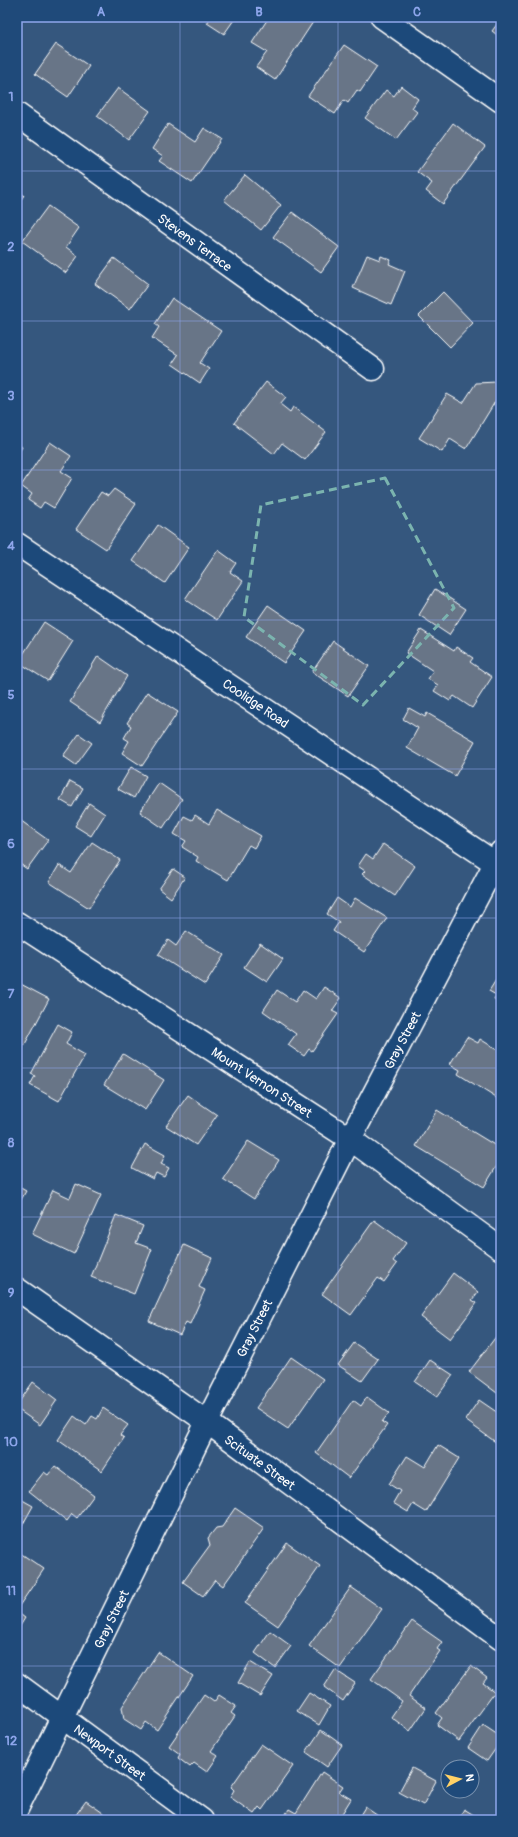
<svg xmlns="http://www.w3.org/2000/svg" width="518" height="1837" font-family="Pangolin,sans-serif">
<rect width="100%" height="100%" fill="#35577e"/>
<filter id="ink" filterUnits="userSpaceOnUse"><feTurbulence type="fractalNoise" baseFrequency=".025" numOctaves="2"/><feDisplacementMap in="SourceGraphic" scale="8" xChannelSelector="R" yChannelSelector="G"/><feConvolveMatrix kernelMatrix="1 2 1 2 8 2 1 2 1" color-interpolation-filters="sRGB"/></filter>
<g filter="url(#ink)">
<g fill="#687587" stroke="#fff">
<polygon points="211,17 236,17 224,34 207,23"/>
<polygon points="269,17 305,17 313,22 275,80 256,67 267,52 252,43"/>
<polygon points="501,19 501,38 492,31"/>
<polygon points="56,44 89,66 68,97 35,74"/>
<polygon points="344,45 377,67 360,92 357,90 348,103 344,100 335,114 308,96"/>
<polygon points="401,86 418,99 412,108 417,112 396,140 365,118 386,90 394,96"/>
<polygon points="118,88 150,111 129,140 97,116"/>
<polygon points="453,123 485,147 443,204 426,191 432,183 417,172"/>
<polygon points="168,124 195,142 204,128 222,139 192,183 159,161 163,156 152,149"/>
<polygon points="245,175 281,205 261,230 224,200"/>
<polygon points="17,191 24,195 17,206"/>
<polygon points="48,206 79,228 66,247 78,256 66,273 22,241"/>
<polygon points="292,212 339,247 321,272 273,237"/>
<polygon points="367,255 380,260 381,256 391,260 389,264 405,271 391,305 353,288"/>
<polygon points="114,258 148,284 130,309 95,284"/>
<polygon points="443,292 473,323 450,347 419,316"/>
<polygon points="172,298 221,331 200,363 209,369 200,383 172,364 178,355 152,338 159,327 155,324"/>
<polygon points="266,382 286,397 280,404 290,412 293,407 326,432 305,460 282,443 274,454 234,423"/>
<polygon points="497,382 501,384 501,392 466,449 450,439 442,452 419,438 447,394 463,403 476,383"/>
<polygon points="50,442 71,456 61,471 72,478 54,508 44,502 40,508 28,500 32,494 21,486"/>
<polygon points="17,444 22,447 17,456"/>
<polygon points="114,489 136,504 106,549 76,529 101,492 108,496"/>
<polygon points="158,525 189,547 165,583 133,561"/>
<polygon points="218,550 236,563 230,572 243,581 217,620 185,599"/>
<polygon points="435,589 466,609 449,635 419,615"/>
<polygon points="268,605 306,631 284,663 246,637"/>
<polygon points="17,607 21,611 17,616"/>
<polygon points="44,622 73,641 48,681 18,662"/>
<polygon points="421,630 454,651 456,647 473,658 470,662 492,677 472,708 454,696 450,701 434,691 438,685 428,679 433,671 406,653"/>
<polygon points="333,641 369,666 348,696 312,672"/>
<polygon points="98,656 127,676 100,722 70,702"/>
<polygon points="147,692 178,712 142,766 122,753 129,741 124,738 131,726 127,723"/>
<polygon points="409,708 425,717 427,713 475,741 455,776 407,748 418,728 403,719"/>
<polygon points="79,734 92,743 76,765 63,756"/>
<polygon points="131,767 146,776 134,798 118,789"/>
<polygon points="70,781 83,788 72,807 60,800"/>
<polygon points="159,783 182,799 163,828 140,812"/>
<polygon points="89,803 105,814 91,836 75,826"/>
<polygon points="217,810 261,836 254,848 249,845 228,880 196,861 198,857 182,847 186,841 174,834 184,816 192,820 195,815 209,824"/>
<polygon points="17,818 48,840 27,869 17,862"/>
<polygon points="92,842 120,860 89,908 49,882 59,865 71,873"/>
<polygon points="383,844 415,866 395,896 362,874 365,871 358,866 366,854 373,859"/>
<polygon points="173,869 185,877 171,898 159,889"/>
<polygon points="337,898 350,907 355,898 387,918 364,952 333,931 339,922 327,914"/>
<polygon points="186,931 224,955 205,985 158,955 168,940 176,946"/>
<polygon points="260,943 283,959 267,982 244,967"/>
<polygon points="501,972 501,1003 494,999 496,995 489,991"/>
<polygon points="17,982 49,999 24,1046 17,1043"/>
<polygon points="324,987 341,998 332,1011 338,1014 312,1051 309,1049 304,1056 288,1045 296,1034 263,1011 277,990 295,1002 303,990 316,999"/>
<polygon points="58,1024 72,1032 66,1044 85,1055 59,1101 30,1085 35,1076 31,1074"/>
<polygon points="467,1037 478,1043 480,1039 501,1052 501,1101 458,1074 460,1070 450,1064"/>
<polygon points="123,1054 164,1080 145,1110 104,1085"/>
<polygon points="188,1095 217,1115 196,1145 166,1126"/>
<polygon points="437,1110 501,1149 501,1159 484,1187 416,1146"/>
<polygon points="248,1141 279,1160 254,1199 223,1179"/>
<polygon points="145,1144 165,1155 161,1164 169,1168 164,1177 156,1173 153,1179 132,1168"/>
<polygon points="76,1184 101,1195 74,1254 32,1234 53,1190 70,1198"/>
<polygon points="17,1186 26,1191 17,1207"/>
<polygon points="116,1215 143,1226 136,1243 152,1249 134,1294 91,1277"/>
<polygon points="374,1220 406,1243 393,1261 397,1264 384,1282 378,1278 351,1315 322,1294"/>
<polygon points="184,1245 212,1258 199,1287 205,1290 190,1324 186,1322 180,1335 149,1321"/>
<polygon points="453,1273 478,1292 472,1300 477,1303 450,1339 421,1317"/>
<polygon points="501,1330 501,1396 469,1372"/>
<polygon points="354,1343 378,1359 362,1381 338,1365"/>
<polygon points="291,1357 323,1379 288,1429 256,1408"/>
<polygon points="430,1360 453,1375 437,1397 415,1382"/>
<polygon points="33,1382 57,1400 40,1425 17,1409 17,1405"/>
<polygon points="367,1397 389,1413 382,1422 387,1425 349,1478 316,1453 353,1400 361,1406"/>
<polygon points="479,1400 501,1415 501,1446 465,1420"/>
<polygon points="103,1408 128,1425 120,1435 124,1438 102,1471 58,1440 74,1416 86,1425 92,1416 97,1419"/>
<polygon points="438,1445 459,1458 426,1512 413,1504 408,1512 393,1503 400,1491 389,1484 407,1456 425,1467"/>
<polygon points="55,1466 94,1495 77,1518 72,1514 67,1521 29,1491 44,1472 48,1475"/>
<polygon points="17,1497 33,1506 18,1533 17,1532"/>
<polygon points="235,1508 264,1528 223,1586 215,1580 203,1596 183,1582 210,1545 208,1538 216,1528 222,1527"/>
<polygon points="287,1543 320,1566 278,1626 245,1603"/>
<polygon points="20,1553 44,1569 17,1609 17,1558"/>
<polygon points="351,1587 382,1609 340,1668 309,1646"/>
<polygon points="17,1612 25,1618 17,1631"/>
<polygon points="412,1621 442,1642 437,1649 440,1651 409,1696 426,1708 410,1731 391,1717 402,1701 371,1679"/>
<polygon points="270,1631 291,1646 275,1668 255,1653"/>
<polygon points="158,1652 193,1676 157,1730 146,1722 141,1730 124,1719 122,1707"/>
<polygon points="250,1662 273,1676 260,1696 238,1683"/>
<polygon points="471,1666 487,1678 483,1683 495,1692 459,1741 437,1725 442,1718 436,1713"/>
<polygon points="335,1670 355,1683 343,1701 324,1687"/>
<polygon points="309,1693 330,1706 319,1725 297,1711"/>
<polygon points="204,1695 214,1702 219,1695 236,1706 231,1713 235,1716 211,1751 218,1756 207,1772 194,1763 190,1767 178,1758 180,1754 169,1746"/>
<polygon points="483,1725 501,1737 501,1741 487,1761 468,1748"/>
<polygon points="321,1730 342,1745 327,1767 306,1752"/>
<polygon points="261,1744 293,1766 262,1810 259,1807 254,1814 230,1797 234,1790 231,1787"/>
<polygon points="412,1768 436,1781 423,1805 399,1792"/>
<polygon points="322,1772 343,1786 339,1792 351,1799 338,1820 282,1820 289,1809 296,1813"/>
<polygon points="86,1801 113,1820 81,1820 75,1816"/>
<polygon points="365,1807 384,1820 357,1820"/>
<polygon points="464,1809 482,1820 458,1820"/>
</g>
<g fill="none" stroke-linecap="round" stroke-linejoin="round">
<defs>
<g id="minor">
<polyline points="382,17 501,101"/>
<polyline points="17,114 373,369"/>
<polyline points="17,544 495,863"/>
<polyline points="17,923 350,1139 501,1249"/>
<polyline points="17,1289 207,1422 501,1639"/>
<polyline points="17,1684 202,1820"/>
</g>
<polyline id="tertiary" points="17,1809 207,1422 350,1139 501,852"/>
</defs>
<use href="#minor" stroke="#fff" stroke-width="25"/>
<use href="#tertiary" stroke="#fff" stroke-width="25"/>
<use href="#minor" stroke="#1f4a7a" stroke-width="22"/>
<use href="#tertiary" stroke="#1f4a7a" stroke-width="22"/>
</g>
</g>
<path fill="none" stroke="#7bb4af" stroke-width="3" stroke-dasharray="8 5" stroke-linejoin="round" d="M385,478l69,130 -91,97 -119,-88 17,-112z"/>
<path fill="none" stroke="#8ea6ec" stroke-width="1" stroke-opacity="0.55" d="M180,17v1803M338,17v1803M17,171h484M17,321h484M17,470h484M17,620h484M17,769h484M17,918h484M17,1068h484M17,1217h484M17,1367h484M17,1516h484M17,1666h484"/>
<g text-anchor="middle" stroke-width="3" stroke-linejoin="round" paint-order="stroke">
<g font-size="13" fill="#fff" stroke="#1f4a7a">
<text transform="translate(195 242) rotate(36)" y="5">Stevens Terrace</text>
<text transform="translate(256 703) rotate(34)" y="5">Coolidge Road</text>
<text transform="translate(402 1040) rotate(-62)" y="5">Gray Street</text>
<text transform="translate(262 1082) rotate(33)" y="5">Mount Vernon Street</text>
<text transform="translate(254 1328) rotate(-63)" y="5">Gray Street</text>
<text transform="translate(260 1462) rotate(36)" y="5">Scituate Street</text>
<text transform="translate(111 1619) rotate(-64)" y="5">Gray Street</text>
<text transform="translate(110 1752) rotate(36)" y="5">Newport Street</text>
</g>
</g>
<rect width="518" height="1837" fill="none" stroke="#1f4a7a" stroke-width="44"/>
<g transform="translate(460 1779) rotate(83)"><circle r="19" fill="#1f4a7a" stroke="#7992af"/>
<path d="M0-3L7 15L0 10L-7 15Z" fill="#ffd166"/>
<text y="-6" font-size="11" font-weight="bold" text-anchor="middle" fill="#ffffff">N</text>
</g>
<rect x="22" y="22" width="474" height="1793" fill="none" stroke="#8ea6ec" stroke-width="1.5"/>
<g font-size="13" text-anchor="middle" font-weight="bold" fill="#8ea6ec">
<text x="101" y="16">A</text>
<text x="259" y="16">B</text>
<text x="417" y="16">C</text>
<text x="11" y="101">1</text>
<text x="11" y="251">2</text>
<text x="11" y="400">3</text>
<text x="11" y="550">4</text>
<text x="11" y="699">5</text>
<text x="11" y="848">6</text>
<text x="11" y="998">7</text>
<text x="11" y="1147">8</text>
<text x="11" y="1297">9</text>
<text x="11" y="1446">10</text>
<text x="11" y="1595">11</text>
<text x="11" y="1745">12</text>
</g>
</svg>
